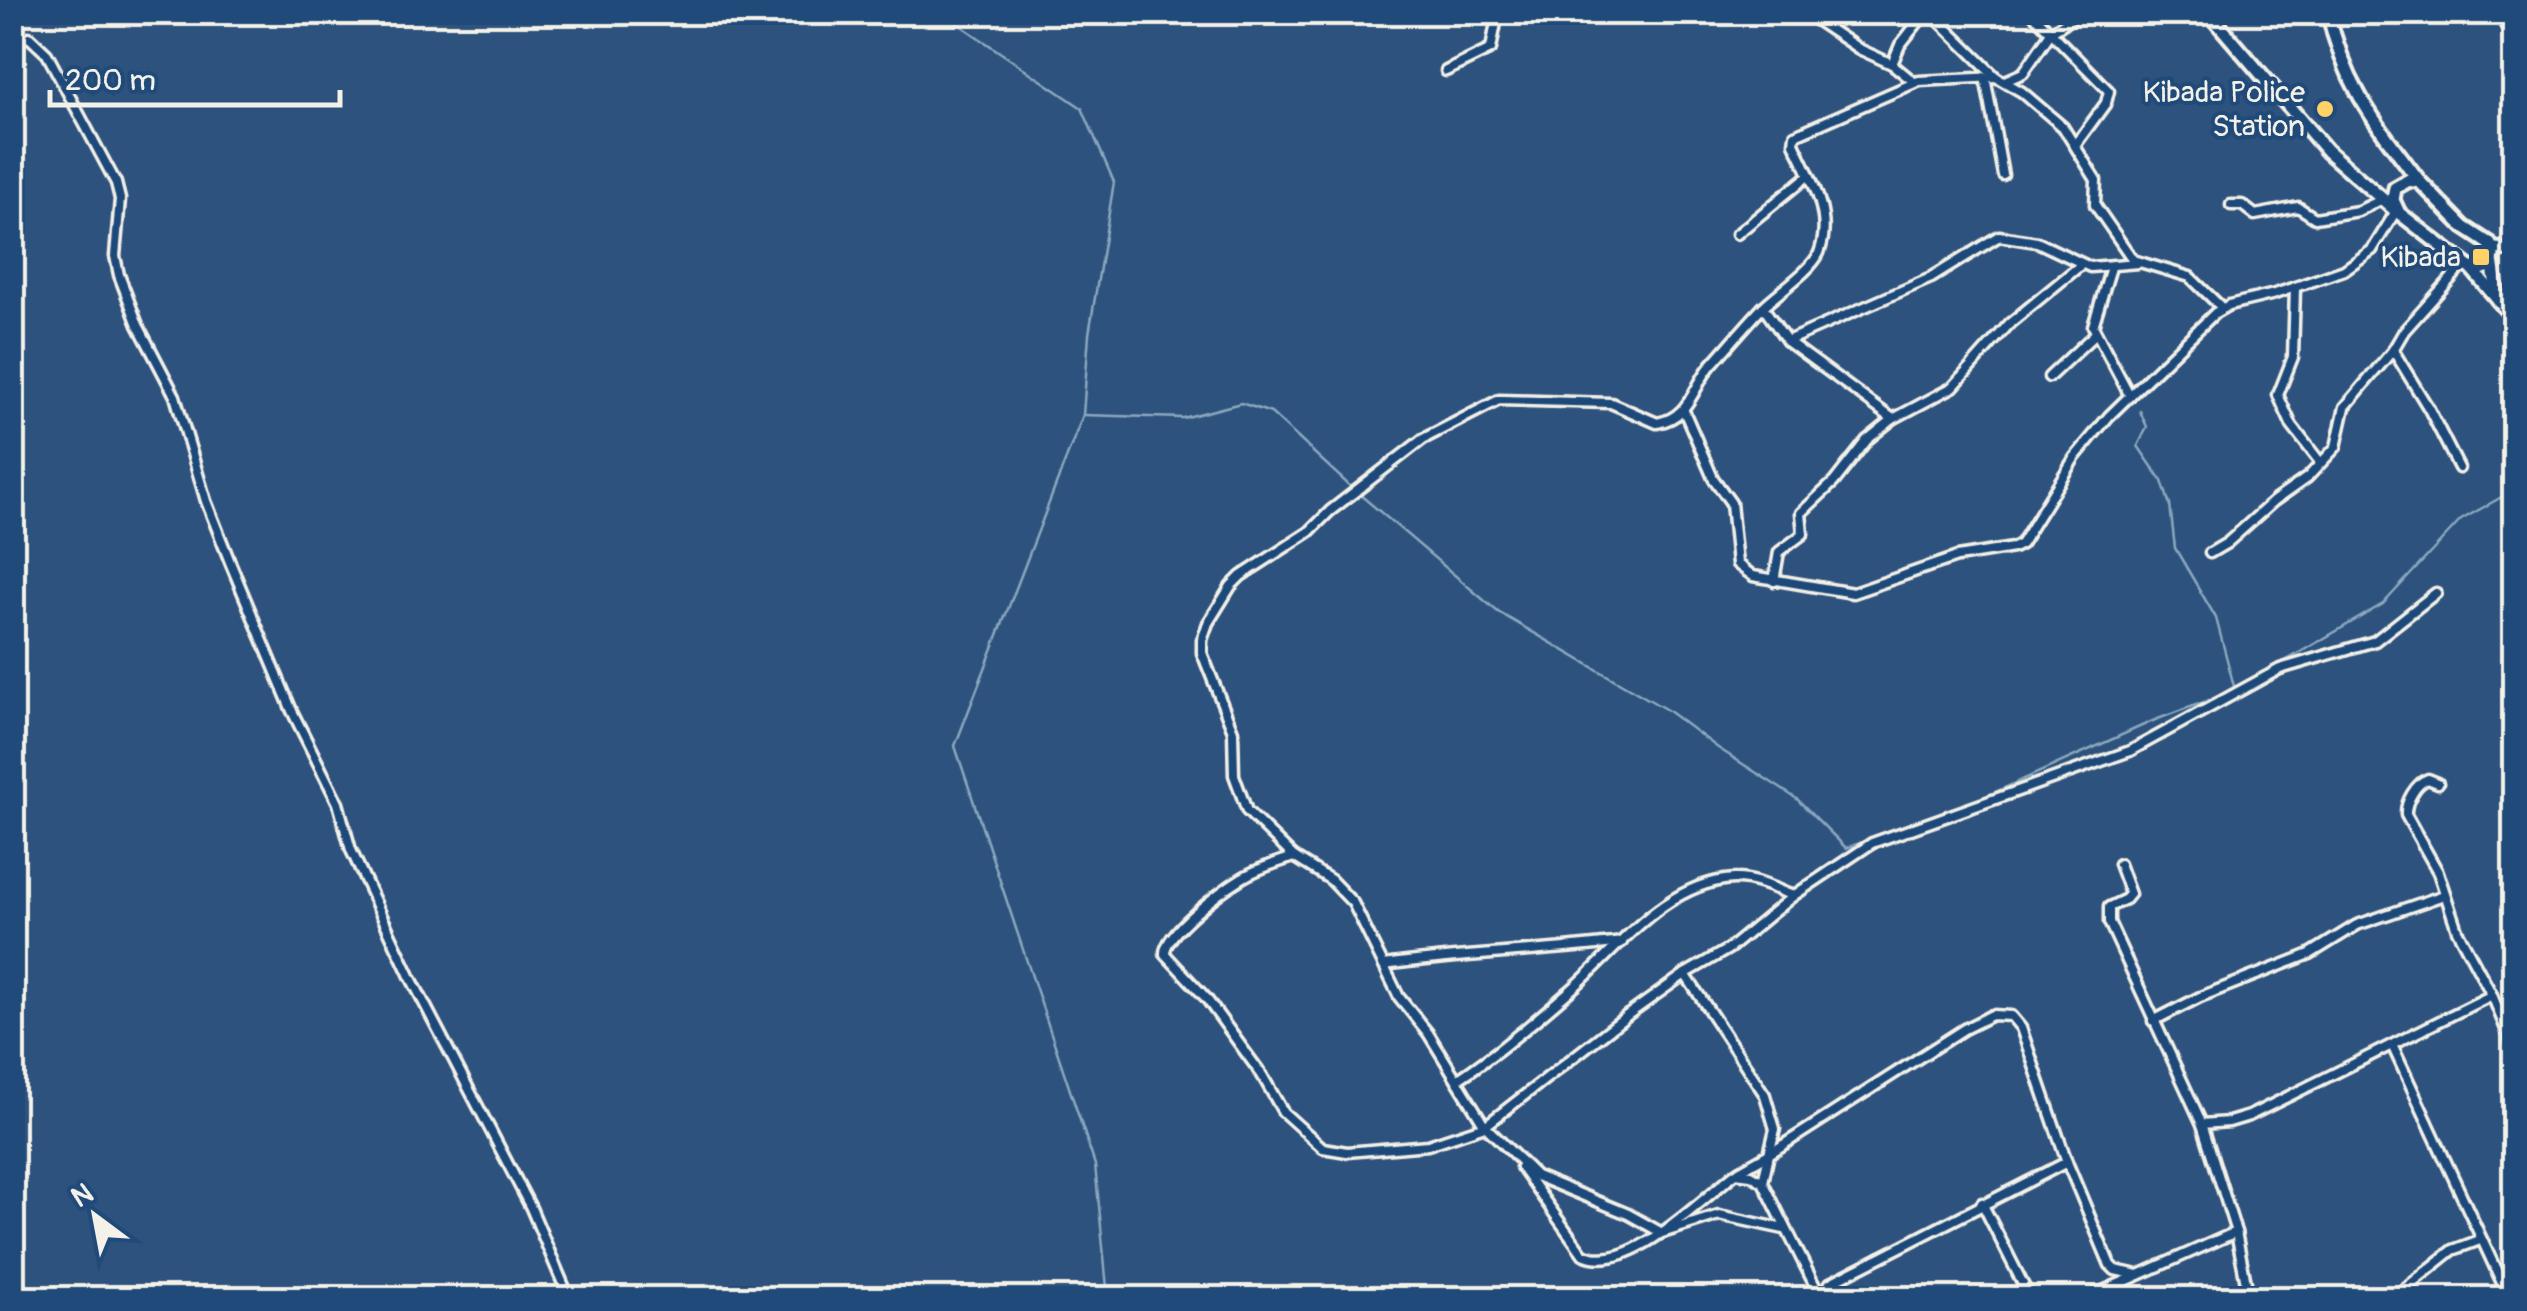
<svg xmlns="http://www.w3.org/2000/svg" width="2527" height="1311" font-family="Pangolin,sans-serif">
<rect width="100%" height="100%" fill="#2e527e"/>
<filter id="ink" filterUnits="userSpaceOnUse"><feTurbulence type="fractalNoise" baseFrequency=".01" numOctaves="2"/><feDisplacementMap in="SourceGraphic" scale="20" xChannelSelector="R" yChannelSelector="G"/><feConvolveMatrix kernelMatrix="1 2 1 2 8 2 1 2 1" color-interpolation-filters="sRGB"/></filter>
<g filter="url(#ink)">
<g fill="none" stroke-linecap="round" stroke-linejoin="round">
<g stroke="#8ba8be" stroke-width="2.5">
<polyline points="941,12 1082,108 1114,182 1089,334 1083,415 955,746 1095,1165 1108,1298"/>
<polyline points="2140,411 2147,427 2138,446 2162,481 2170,505 2175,548 2216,618 2235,690"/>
<polyline points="1083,415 1183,418 1241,403 1271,413 1352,488"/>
<polyline points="1358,493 1498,612 1667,710 1718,748 1797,799 1846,848 1971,803 2155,720 2231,692"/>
<polyline points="2256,678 2383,604 2461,520 2514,490"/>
</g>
<defs>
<g id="minor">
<polyline points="1804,12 1859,49 1892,64 1914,82"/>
<polyline points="1930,12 1996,77 2022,92 2063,127 2096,180 2095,205 2133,260 2190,277 2222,308"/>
<polyline points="2031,12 2109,91 2106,103 2076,144"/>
<polyline points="2498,12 2514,40"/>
<polyline points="12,40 29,37 47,54 116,183 120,199 115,256 119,275 138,325 175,396 206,501 230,562 292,711 338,803 351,850 410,976 531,1208 569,1298"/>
<polyline points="1892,64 1900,45 1926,12"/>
<polyline points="1446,71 1491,49 1498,12"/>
<polyline points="1985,77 2003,175"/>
<polyline points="2005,81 2023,73 2052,31 2081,12"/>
<polyline points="2231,205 2242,205 2255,215 2298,207 2315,218 2358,211 2383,199"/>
<polyline points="1737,234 1809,175"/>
<polyline points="2111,267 2093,326 2130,396"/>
<polyline points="2295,288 2293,357 2278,395 2292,426 2320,462"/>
<polyline points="1763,307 1787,341 1893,419"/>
<polyline points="1787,341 1931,278 1999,236 2037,242 2090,267 2138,263"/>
<polyline points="2393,350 2429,409 2459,468"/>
<polyline points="2049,377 2095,334"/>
<polyline points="1684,411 1713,478 1731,503 1737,564 1753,576 1853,593 1957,557 2013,548 2021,544 2075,457 2109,416 2215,313 2229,305 2275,294 2344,270 2372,250 2396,211"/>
<polyline points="2210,553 2227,543 2274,501 2308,477 2336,447 2345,407 2393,350 2404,331 2464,264"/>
<polyline points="1774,581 1779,552 1803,534 1801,513 1834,482 1867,440 1893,419 1953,387 2010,323 2082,264"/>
<path d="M2438,783l-10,-4c-12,4 -23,23 -22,36l32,57 19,58 35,65 22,54"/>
<path d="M1294,857c-18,6 -36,11 -52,21 -18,11 -79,56 -77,76l41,44 56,77 21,37 40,36 24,4 81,-7 57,-19 144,-112 56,-40 45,-26 63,-52 79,-53 258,-92 150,-82 95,-28 61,-48"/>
<polyline points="2119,864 2130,894 2126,899 2109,907 2109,922 2202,1124 2236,1232 2249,1298"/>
<path d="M1384,965c79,-11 159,-13 238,-23"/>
<polyline points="1685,974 1765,1095 1775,1129 1769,1154 1739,1171"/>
<polyline points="2153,1021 2200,997 2310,954 2357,925 2444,895"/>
<polyline points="2392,1045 2509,1298"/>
<path d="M1457,1080c41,-27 78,-59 115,-91 48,-42 93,-106 162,-110 20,-1 41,10 59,17"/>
<polyline points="2202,1124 2229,1122 2249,1116 2492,995"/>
<path d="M1521,1167l62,87c46,22 118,-55 153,-81l15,2 12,7"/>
<polyline points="1982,1203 2030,1298"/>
<path d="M1784,1229l-65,-14 -57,18 -34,-19 -92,-38 -51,-50 -57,-93 -29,-36 -46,-94 -22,-23 -37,-23 -47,-46 -13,-36 -1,-44 -31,-78v-13l6,-17 23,-37 10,-10 68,-44 21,-21 93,-72 76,-39 112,3 46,20c33,-5 36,-37 55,-59 17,-19 34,-39 51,-57 15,-15 48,-36 56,-54 15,-37 -9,-76 -25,-110l1,-8 124,-54 77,-4"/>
<polyline points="1820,1296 1763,1182 1769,1154 1964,1029 1992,1015 2011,1016 2021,1028 2067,1162 2110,1265 2115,1270 2138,1275"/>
<polyline points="1821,1298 1830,1283 2067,1162"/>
<polyline points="2087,1298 2236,1232"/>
<polyline points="2393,1298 2453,1250 2480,1240"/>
</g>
<polyline id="tertiary" points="2492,248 2514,251"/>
<g id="secondary">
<polyline points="2208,12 2327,151 2395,210"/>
<path d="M2328,12c17,75 47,110 92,170"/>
<path d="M2409,180l11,2 44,45 26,17 3,12c-3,12 -13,16 -24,11l-70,-54 -6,-13 2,-12z"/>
<polyline points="2492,260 2498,300"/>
<polyline points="2472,269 2514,319"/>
</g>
</defs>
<use href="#minor" stroke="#f4f1e8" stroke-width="15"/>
<use href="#tertiary" stroke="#f4f1e8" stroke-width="18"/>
<use href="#secondary" stroke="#f4f1e8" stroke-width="19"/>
<use href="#minor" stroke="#1f4a7a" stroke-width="8"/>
<use href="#tertiary" stroke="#1f4a7a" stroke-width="10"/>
<use href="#secondary" stroke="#1f4a7a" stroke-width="11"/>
</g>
</g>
<g fill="#ffd166" stroke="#1f4a7a" stroke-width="4">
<circle cx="2325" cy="109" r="10"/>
<rect x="2471" y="247" width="20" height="20" rx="5"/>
</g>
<g text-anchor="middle" stroke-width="8" stroke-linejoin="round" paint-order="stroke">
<g font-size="30" fill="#f4f1e8" stroke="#1f4a7a" text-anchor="end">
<text x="2305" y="102">Kibada Police<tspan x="2305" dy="34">Station</tspan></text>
<text x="2461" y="267">Kibada</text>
</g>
</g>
<rect width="2527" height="1311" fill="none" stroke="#1f4a7a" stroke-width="50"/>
<rect x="25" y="25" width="2477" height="1261" fill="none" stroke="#f4f1e8" stroke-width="4" filter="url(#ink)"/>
<g transform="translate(95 1216) rotate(328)" stroke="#1f4a7a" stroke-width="8" paint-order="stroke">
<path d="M0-8L18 38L0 25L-18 38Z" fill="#f4f1e8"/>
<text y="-15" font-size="28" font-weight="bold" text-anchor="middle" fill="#f4f1e8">N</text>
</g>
<path d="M50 90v15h290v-15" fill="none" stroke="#f4f1e8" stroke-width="5"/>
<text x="65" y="90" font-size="30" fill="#f4f1e8" stroke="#1f4a7a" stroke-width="8" paint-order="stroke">200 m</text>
</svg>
